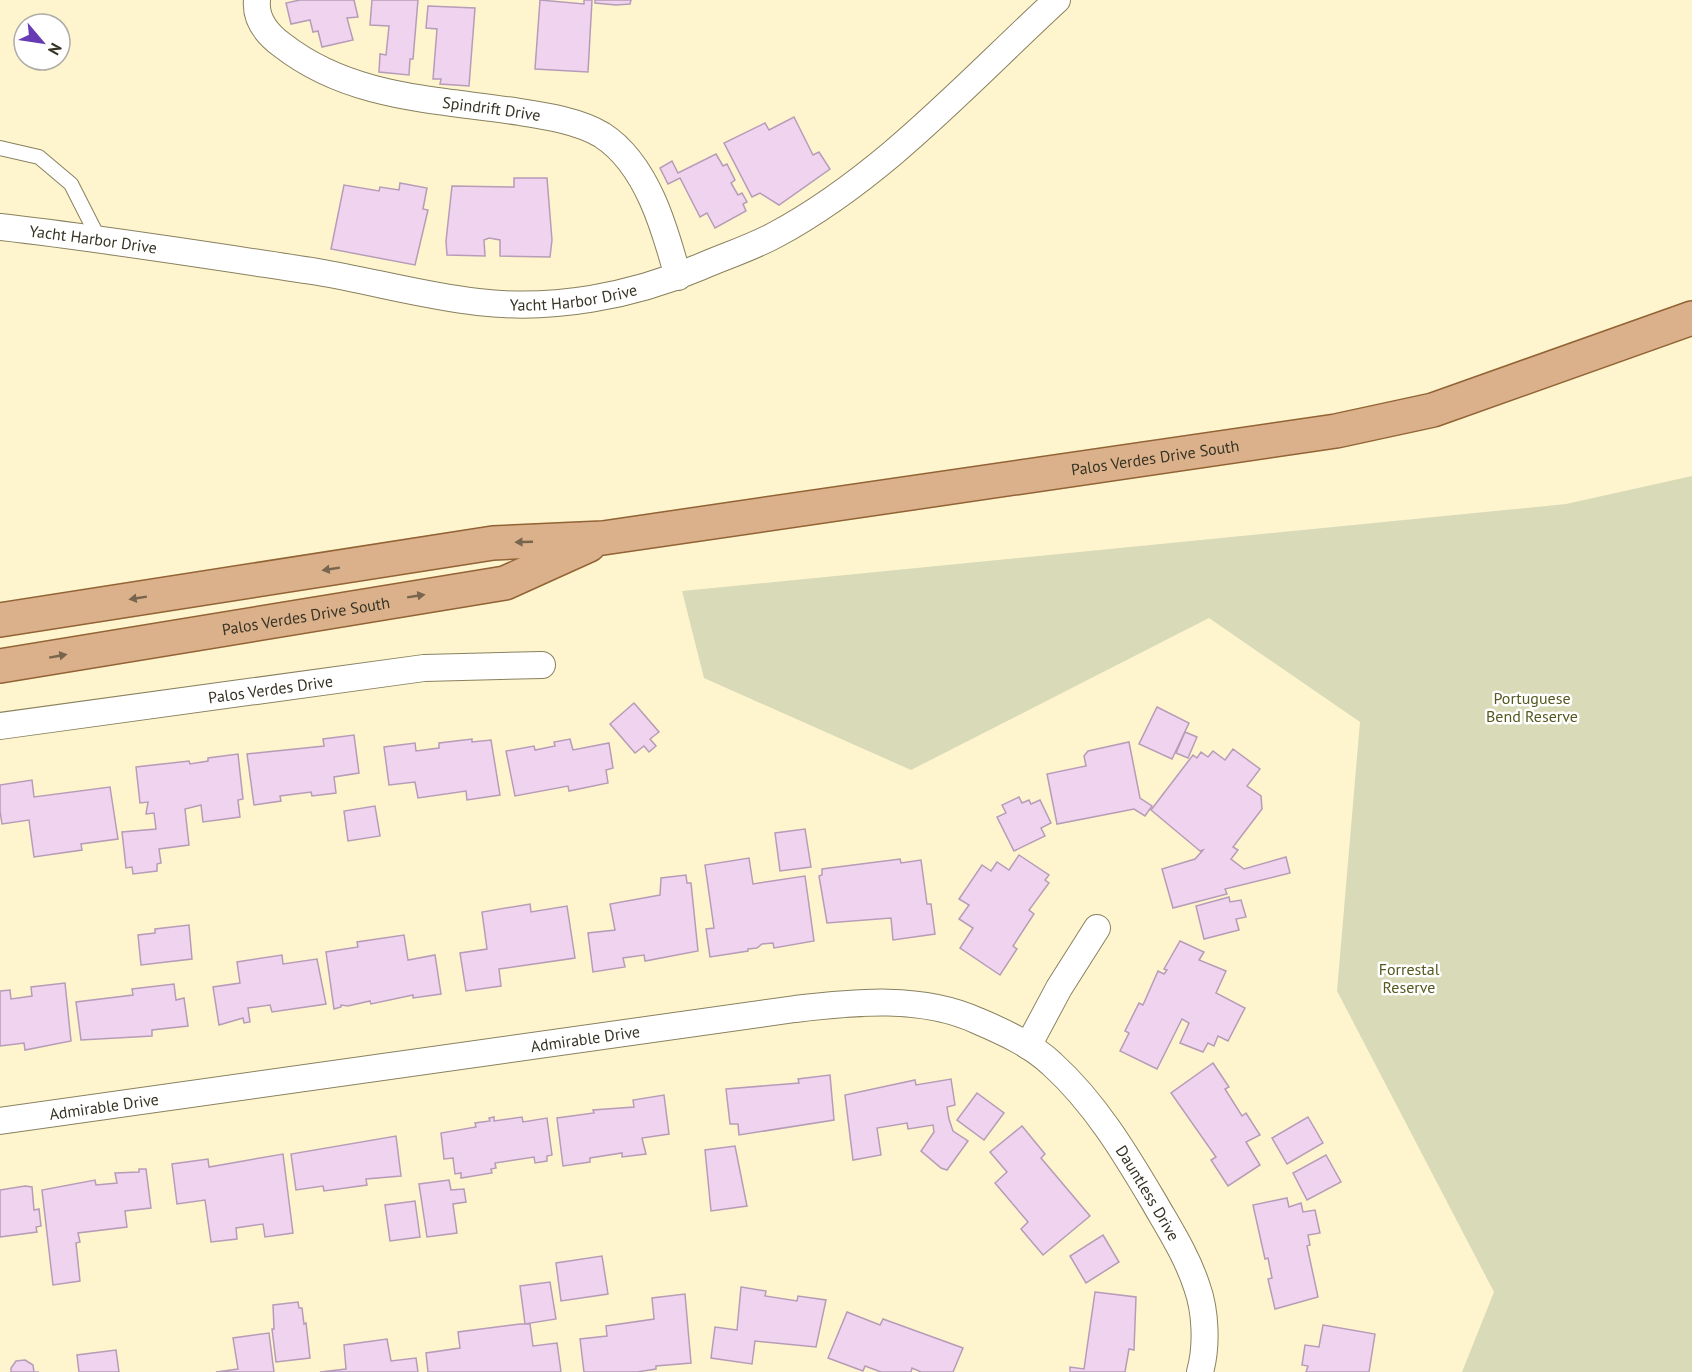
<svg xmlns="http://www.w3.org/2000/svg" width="1692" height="1372" font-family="'PT Sans',sans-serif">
<rect width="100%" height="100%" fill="#fef5cf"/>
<polygon fill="#d8dab8" points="1692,476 1692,1372 1462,1372 1494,1292 1337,991 1360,722 1209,618 911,770 704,678 682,591 1566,504"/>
<g fill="#f0d3ef" stroke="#b79cb7" stroke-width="1.5">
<polygon points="300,0 354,0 358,17 347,18 353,40 322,47 318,31 313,32 310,20 291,24 286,3"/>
<polygon points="372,0 418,0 413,59 410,59 409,75 379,72 380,54 386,55 389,26 370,25"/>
<polygon points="540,0 584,4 584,0 592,0 588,72 535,69"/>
<polygon points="595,0 631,0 630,4 616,5 595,3"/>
<polygon points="428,6 475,8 469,86 440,84 441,79 433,79 437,29 426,28"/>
<polygon points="794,117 813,155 819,152 830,169 779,205 760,193 752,197 724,143 765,123 769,130"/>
<polygon points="716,154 723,166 727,164 735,180 731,183 738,195 742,193 747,202 743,204 746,211 715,228 707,213 700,217 680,178 668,184 660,168 672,161 678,173"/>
<polygon points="514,178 547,178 552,240 550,257 500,256 500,240 489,238 484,240 485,256 447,255 446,241 452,186 514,187"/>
<polygon points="400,183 427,188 423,209 428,210 415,265 331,249 344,185 379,191 380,187 399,190"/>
<polygon points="634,703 659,732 650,739 656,746 649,752 644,746 635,753 610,724"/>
<polygon points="1157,707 1189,723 1172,759 1139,744"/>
<polygon points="1185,732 1197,737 1188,758 1176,753"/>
<polygon points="354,735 359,773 334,777 336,793 312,796 311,792 280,796 281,801 254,805 247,754 324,746 323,739"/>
<polygon points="472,739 472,742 491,740 500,795 467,800 466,791 418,798 415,782 389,785 384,747 415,743 416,751 439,748 439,743"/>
<polygon points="570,739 573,750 609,743 613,768 606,770 608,783 569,791 568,786 515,796 506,751 534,746 535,750 555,746 554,742"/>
<polygon points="1129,742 1140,798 1152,806 1145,816 1134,809 1057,824 1047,774 1086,766 1084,756 1088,751"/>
<polygon points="1233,749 1260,769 1247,786 1261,796 1262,809 1233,847 1238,850 1231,859 1244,869 1286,857 1290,873 1225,889 1227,894 1173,908 1162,869 1195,859 1203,850 1200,851 1151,810 1193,755 1197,758 1201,752 1208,757 1213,751 1225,760"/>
<polygon points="238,754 243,799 238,800 240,817 203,822 201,805 185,809 189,845 159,849 161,863 157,864 157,871 133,874 132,867 126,868 122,832 156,829 154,813 146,814 148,802 140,803 136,767 189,761 190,764 208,761 208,758"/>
<polygon points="32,780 34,797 110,787 118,839 81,844 82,850 34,857 29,820 2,824 0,811 0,785"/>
<polygon points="1019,797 1022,803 1029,800 1031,804 1040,800 1051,823 1041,828 1045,836 1014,851 997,817 1006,813 1002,805"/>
<polygon points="375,806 380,836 348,841 344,811"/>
<polygon points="805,829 811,867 780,871 775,833"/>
<polygon points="1019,855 1049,875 1045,880 1049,883 1029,910 1034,914 1013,946 1017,949 1000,975 960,948 973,928 959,919 969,905 959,899 982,865 991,871 997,862 1009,870"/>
<polygon points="749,858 753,884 805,876 814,941 774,948 773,943 762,944 757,948 748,949 748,951 710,957 706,929 714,928 705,865"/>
<polygon points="900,859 901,863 921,860 927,904 931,904 935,934 893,940 891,918 827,923 819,876 822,875 822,869"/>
<polygon points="686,875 687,883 691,883 698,951 645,961 644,955 623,958 625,967 593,972 588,933 615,930 610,904 660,895 661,878"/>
<polygon points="1229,897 1230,902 1241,900 1246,917 1236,919 1239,930 1204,939 1196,906"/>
<polygon points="530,904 531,912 567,906 575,958 499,969 501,986 466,991 460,953 487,949 482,912"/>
<polygon points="189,925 192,959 141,965 138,935 155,933 155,929"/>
<polygon points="404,935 408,960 435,955 441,994 413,998 413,995 371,1004 370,1001 348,1006 341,1005 341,1007 334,1009 326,952 358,947 357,942"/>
<polygon points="1180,941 1204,952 1199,960 1226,971 1216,993 1245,1008 1228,1041 1218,1036 1214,1046 1208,1043 1203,1052 1180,1043 1189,1023 1182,1019 1157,1069 1120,1051 1129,1033 1125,1031 1139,1003 1143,1005 1158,971 1164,974 1167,970 1164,969"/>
<polygon points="282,955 283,964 317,959 326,1004 272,1012 270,1005 248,1008 250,1022 244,1023 243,1018 219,1025 213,987 240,983 237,962"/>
<polygon points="65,983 71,1041 25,1050 24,1043 0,1046 0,991 10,990 11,999 32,996 31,987"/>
<polygon points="174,984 176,1000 184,998 188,1026 152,1030 152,1036 81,1040 76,1002 133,995 132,989"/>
<polygon points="1213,1063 1229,1087 1225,1089 1242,1116 1246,1113 1260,1135 1246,1142 1260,1165 1228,1186 1211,1160 1216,1157 1171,1093"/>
<polygon points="830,1075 834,1120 739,1135 738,1124 730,1124 726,1089 799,1083 798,1079"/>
<polygon points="951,1079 955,1105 947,1107 949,1119 953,1131 968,1141 947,1170 941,1168 921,1151 934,1132 933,1125 908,1129 907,1123 877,1128 881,1155 853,1160 845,1095 915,1080 916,1085"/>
<polygon points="977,1093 1004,1113 984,1140 957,1120"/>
<polygon points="664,1095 669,1134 642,1138 646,1154 622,1157 622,1153 590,1158 590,1162 563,1166 557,1118 594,1113 593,1110 634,1107 633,1100"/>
<polygon points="494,1117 494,1121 522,1117 523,1122 547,1118 552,1155 547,1156 547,1161 535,1163 534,1157 495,1163 496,1168 491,1169 492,1173 461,1178 461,1173 455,1174 453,1158 444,1159 441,1133 476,1127 475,1123 490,1121 489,1118"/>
<polygon points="1308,1117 1323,1143 1287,1164 1272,1138"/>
<polygon points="1022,1126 1045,1154 1041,1158 1090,1216 1043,1255 1021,1229 1028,1222 995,1183 1007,1172 990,1152"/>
<polygon points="396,1136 401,1176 366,1179 367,1185 324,1191 323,1186 296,1190 291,1154"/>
<polygon points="735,1146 747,1206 711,1211 705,1150"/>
<polygon points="283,1154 293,1233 265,1237 263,1224 236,1228 237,1239 211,1242 205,1200 177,1204 172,1164 208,1159 209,1167"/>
<polygon points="1326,1155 1341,1182 1307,1200 1293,1173"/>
<polygon points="139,1169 146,1169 151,1208 125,1211 127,1227 78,1233 80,1242 76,1243 80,1281 53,1285 42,1190 95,1180 96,1185 117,1183 115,1173 139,1172"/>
<polygon points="449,1180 451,1190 464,1189 466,1202 453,1204 457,1233 427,1237 419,1184"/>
<polygon points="25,1186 32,1187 34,1210 39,1209 41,1226 36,1227 37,1232 0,1237 0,1190"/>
<polygon points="1287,1198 1289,1207 1301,1203 1303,1212 1315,1210 1320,1233 1308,1235 1310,1245 1307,1246 1318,1297 1275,1309 1268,1279 1272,1278 1268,1258 1265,1259 1253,1205"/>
<polygon points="415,1201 420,1237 390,1241 385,1205"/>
<polygon points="1103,1235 1119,1262 1086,1283 1070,1256"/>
<polygon points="602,1256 608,1294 561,1301 556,1263"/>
<polygon points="550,1282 556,1319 525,1324 520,1286"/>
<polygon points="741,1287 766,1291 765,1296 797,1301 798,1296 826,1300 816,1347 755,1341 752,1364 711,1358 715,1327 737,1330"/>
<polygon points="1095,1292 1136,1297 1134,1350 1129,1349 1125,1372 1070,1372 1070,1367 1084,1369"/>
<polygon points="685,1294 691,1363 656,1366 656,1369 637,1372 584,1372 580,1339 607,1336 606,1326 654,1319 652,1298"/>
<polygon points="298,1302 299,1308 302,1308 304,1324 306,1323 310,1358 276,1362 272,1329 274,1329 273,1305"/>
<polygon points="847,1312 880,1325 883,1319 963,1348 953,1372 921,1372 912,1368 911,1372 881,1372 865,1366 863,1371 828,1358"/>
<polygon points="520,1324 530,1324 533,1346 557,1343 561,1372 428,1372 426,1353 460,1348 458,1332"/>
<polygon points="1323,1325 1375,1334 1369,1372 1306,1372 1308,1366 1302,1365 1305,1345 1319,1347"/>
<polygon points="269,1333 274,1372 216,1372 238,1369 233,1338"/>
<polygon points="387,1339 391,1361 416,1358 418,1372 320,1372 346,1369 344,1345"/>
<polygon points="116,1350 119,1372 79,1372 77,1355"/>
<polygon points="25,1360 33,1365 34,1372 39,1372 11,1372 11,1368 16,1361"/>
</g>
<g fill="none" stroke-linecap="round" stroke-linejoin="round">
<defs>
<polyline id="service" points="0,148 39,157 71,184 100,241"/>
<g id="minor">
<path id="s1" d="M257,0c-2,20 10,34 25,45 69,54 154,54 238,67 26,4 59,9 82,23 45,29 63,94 76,142"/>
<path id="s2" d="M0,227c106,12 212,29 318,45 53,9 106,24 160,30 75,9 154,-6 222,-35 25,-11 51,-19 75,-32 108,-58 193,-153 282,-235"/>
<path id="s3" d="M0,726l424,-58 118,-3"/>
<polyline points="1028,1046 1059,988 1097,928"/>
<path id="s4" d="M0,1121l795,-112c60,-7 127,-14 183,12 26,11 54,24 74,43 43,39 73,89 102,138 16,28 33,54 43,85 9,25 10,60 3,85"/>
</g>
<g id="primary">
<path id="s5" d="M0,620l493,-77 110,-5 733,-107 97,-21 259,-92"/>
<path id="s6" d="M0,666l505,-83 84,-38"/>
</g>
</defs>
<use href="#service" stroke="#89805f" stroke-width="16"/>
<use href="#minor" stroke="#89805f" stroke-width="28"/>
<use href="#primary" stroke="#926334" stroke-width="36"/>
<use href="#service" stroke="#fff" stroke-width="14"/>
<use href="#minor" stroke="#fff" stroke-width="26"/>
<use href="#primary" stroke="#dbb18b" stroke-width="33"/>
</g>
<defs><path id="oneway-solid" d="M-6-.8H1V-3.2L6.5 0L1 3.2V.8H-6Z" transform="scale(1.5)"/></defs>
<g fill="#78654d">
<use href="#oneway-solid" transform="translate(524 542) rotate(178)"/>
<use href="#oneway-solid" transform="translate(331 569) rotate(171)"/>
<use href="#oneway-solid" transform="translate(416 596) rotate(-9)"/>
<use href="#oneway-solid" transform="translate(138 598) rotate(171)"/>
<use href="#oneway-solid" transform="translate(58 656) rotate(-10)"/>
</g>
<g text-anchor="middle" stroke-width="5" stroke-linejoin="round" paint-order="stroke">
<g font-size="16" fill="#363324" stroke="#fff">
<text dy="6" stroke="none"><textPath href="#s1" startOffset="276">Spindrift Drive</textPath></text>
<text dy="6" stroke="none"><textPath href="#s2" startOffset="94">Yacht Harbor Drive</textPath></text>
<text dy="6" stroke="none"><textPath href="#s2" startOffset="580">Yacht Harbor Drive</textPath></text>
<text dy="6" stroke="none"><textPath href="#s5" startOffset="1167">Palos Verdes Drive South</textPath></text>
<text dy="6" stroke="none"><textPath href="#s6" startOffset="310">Palos Verdes Drive South</textPath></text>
<text dy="6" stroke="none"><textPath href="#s3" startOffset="273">Palos Verdes Drive</textPath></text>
<text dy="6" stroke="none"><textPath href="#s4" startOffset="591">Admirable Drive</textPath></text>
<text dy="6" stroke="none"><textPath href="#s4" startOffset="105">Admirable Drive</textPath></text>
<text dy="6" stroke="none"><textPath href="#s4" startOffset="1236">Dauntless Drive</textPath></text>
</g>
<g font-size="16" fill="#56581f" stroke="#fff">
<text x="1532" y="704">Portuguese<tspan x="1532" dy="18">Bend Reserve</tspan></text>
<text x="1409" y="975">Forrestal<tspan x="1409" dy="18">Reserve</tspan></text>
</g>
</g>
<g transform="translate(42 42) rotate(119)"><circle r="28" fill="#ffffff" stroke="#afada7" stroke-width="1.5"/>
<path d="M0-4.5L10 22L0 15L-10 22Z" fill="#663bb3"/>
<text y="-9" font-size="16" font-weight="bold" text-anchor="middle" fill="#363324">N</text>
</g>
</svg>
